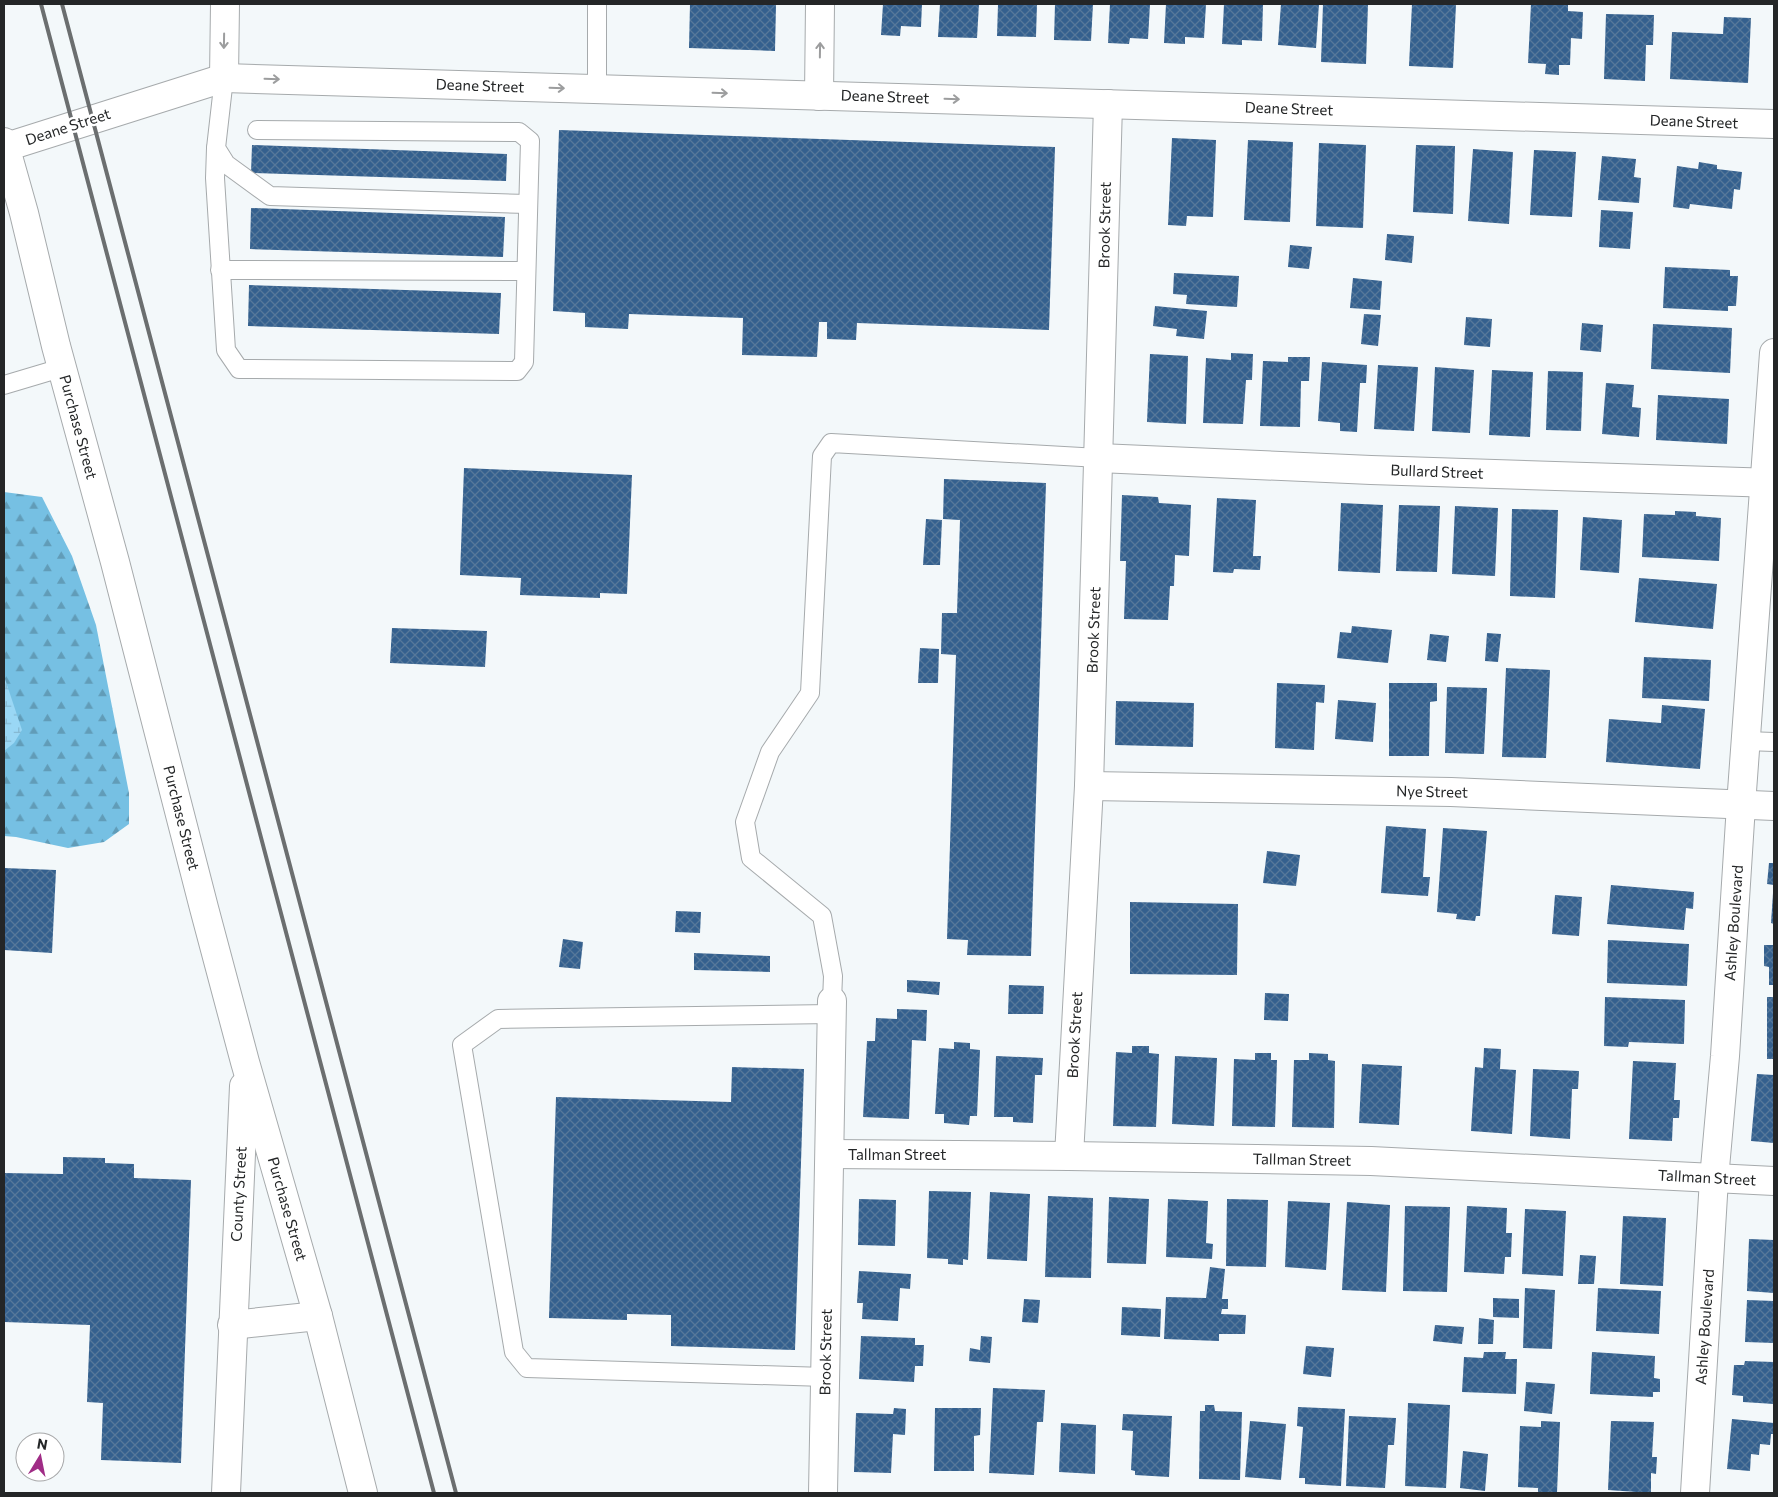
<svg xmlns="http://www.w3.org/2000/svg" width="1778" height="1497" font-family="Commissioner,sans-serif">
<defs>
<pattern id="forest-firs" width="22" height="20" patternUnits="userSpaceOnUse" patternTransform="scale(1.25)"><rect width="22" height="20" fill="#76c0e3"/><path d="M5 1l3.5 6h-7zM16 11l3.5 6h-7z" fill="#619cb8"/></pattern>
<pattern id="wetland-marsh" width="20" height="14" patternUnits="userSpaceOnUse" patternTransform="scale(1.25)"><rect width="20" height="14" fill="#9ad7f5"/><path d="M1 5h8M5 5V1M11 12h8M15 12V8" fill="none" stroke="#85b8d2"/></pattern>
<pattern id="building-cross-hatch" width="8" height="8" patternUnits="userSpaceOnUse" patternTransform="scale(1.25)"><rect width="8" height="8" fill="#34608e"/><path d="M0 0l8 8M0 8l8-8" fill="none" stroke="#56789a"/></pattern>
</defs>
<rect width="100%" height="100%" fill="#f3f8fa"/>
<polygon fill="url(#forest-firs)" points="4,492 42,497 72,556 96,625 129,793 129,824 104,842 68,848 16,837 4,836"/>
<polygon fill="url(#wetland-marsh)" points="4,676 22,730 14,743 4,751"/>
<g fill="url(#building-cross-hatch)">
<polygon points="690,4 776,4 775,51 689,48"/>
<polygon points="883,4 922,4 921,27 901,26 900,36 881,35"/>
<polygon points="940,4 979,4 977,38 938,37"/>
<polygon points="998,4 1037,4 1036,37 997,36"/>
<polygon points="1055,4 1093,4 1091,41 1054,40"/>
<polygon points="1110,4 1150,4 1148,39 1130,38 1129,44 1108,43"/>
<polygon points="1166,4 1206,4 1204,38 1185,37 1185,44 1164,43"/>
<polygon points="1224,4 1263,4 1262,41 1242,40 1242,45 1222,44"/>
<polygon points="1281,4 1319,4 1316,48 1278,45"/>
<polygon points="1323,4 1368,4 1366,64 1321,62"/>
<polygon points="1412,4 1456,4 1453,68 1409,66"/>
<polygon points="1531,4 1568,4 1568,11 1583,12 1582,39 1571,38 1570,65 1559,65 1559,75 1545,74 1546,64 1528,63"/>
<polygon points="1606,14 1654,15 1653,45 1646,45 1645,81 1604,79"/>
<polygon points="1724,17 1751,18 1748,83 1670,79 1672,32 1723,34"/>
<polygon points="559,130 1055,147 1049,330 857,323 856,340 827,339 827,322 819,322 817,357 742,355 743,318 629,314 628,329 585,327 585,313 553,311"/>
<polygon points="1172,138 1216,140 1213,217 1187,216 1186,226 1168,225"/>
<polygon points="1248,140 1293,142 1290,222 1244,220"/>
<polygon points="1319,143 1366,145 1363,228 1316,226"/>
<polygon points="252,145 507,154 506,181 251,173"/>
<polygon points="1416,145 1455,146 1453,214 1413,212"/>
<polygon points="1473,149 1513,152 1509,224 1468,221"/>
<polygon points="1534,150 1576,152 1572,217 1530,215"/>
<polygon points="1602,156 1636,159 1634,177 1641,178 1639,203 1598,200"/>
<polygon points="1699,162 1717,165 1717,169 1742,172 1740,190 1734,189 1732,209 1690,204 1689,209 1673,207 1677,166 1698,169"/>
<polygon points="251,208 505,217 503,257 250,249"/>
<polygon points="1601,210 1633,212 1630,249 1599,247"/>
<polygon points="1387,234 1414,236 1412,263 1385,260"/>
<polygon points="1290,245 1312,247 1309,269 1288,267"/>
<polygon points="1665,267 1730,270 1730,276 1738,276 1736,306 1728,306 1728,311 1663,308"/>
<polygon points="1174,273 1239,276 1237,307 1186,304 1187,295 1173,294"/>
<polygon points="1353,278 1382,281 1380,310 1350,308"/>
<polygon points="249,285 501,293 499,334 248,326"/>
<polygon points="1155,306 1207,311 1204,339 1176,336 1177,329 1153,326"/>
<polygon points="1364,314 1381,315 1378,346 1361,344"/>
<polygon points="1466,317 1492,319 1490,347 1464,345"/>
<polygon points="1582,323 1603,325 1601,352 1580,350"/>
<polygon points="1653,324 1732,328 1730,373 1651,369"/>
<polygon points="1231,353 1253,354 1252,380 1246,380 1243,424 1203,423 1206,358 1231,360"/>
<polygon points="1150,354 1188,356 1186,424 1147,422"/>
<polygon points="1288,357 1310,357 1309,381 1301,381 1300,427 1260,426 1263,361 1288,362"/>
<polygon points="1322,362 1367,365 1366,383 1360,383 1357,432 1340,431 1340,423 1318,421"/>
<polygon points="1378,365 1418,367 1414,431 1374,429"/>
<polygon points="1435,367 1474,370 1470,433 1432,431"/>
<polygon points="1492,370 1533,372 1530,437 1489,435"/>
<polygon points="1548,371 1583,372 1581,431 1546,430"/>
<polygon points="1606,383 1634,385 1632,407 1641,408 1639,437 1602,434"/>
<polygon points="1658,395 1729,399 1727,444 1656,440"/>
<polygon points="464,468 632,475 627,594 600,593 600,598 520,595 521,578 460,575"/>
<polygon points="944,479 1046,483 1031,956 967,955 968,940 947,939 956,655 941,654 942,613 957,613 960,520 943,519"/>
<polygon points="1122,495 1158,497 1159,503 1191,505 1189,556 1175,555 1174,586 1170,586 1168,620 1124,619 1126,561 1120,561"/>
<polygon points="1217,498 1256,500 1253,556 1261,556 1260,570 1234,569 1233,573 1213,572"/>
<polygon points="1341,503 1383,505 1380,573 1338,571"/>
<polygon points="1399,505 1440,506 1437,572 1396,571"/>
<polygon points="1455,506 1498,508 1495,576 1452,574"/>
<polygon points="1512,509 1558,510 1555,598 1510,596"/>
<polygon points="1675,511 1696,512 1696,516 1721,518 1719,561 1642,557 1644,514 1675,515"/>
<polygon points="1583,517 1622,520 1619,573 1580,570"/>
<polygon points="926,519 942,520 940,565 923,565"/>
<polygon points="1639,578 1717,584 1713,629 1635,622"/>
<polygon points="1352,626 1392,630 1388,663 1337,658 1340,632 1351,633"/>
<polygon points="392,628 487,631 485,667 390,663"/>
<polygon points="1487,633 1501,634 1498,662 1485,661"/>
<polygon points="1430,634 1449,636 1446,662 1427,660"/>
<polygon points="920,648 939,649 938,683 918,683"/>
<polygon points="1644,657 1711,660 1709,701 1642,698"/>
<polygon points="1506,668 1550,670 1546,758 1502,757"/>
<polygon points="1277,683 1325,685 1324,703 1316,702 1314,750 1275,748"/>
<polygon points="1389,683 1437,683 1437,701 1430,702 1429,756 1389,756"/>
<polygon points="1447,687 1487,688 1484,754 1445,753"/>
<polygon points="1338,700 1376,703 1373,742 1335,739"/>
<polygon points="1116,701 1194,703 1193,747 1115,745"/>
<polygon points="1662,705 1705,709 1700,769 1606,762 1609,719 1661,723"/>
<polygon points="1386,826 1426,829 1423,877 1430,877 1428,896 1381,893"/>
<polygon points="1443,828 1487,831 1480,916 1476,916 1475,921 1456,919 1457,914 1437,912"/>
<polygon points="1267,851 1300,855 1296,886 1263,883"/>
<polygon points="1769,863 1774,863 1774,885 1767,884"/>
<polygon points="4,868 56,870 52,953 4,950"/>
<polygon points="1611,885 1694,892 1693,909 1686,908 1684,930 1607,924"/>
<polygon points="1773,893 1774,893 1774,924 1771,923"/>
<polygon points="1555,895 1582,897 1579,936 1552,934"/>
<polygon points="1130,902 1238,904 1237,975 1130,974"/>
<polygon points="676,911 701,912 700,933 675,932"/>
<polygon points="563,939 583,942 580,969 559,967"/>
<polygon points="1608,940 1689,944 1687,986 1607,983"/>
<polygon points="1764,945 1774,945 1774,985 1769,985 1769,967 1764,966"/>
<polygon points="694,953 770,956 770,972 694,970"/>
<polygon points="907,980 940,982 939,995 907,992"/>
<polygon points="1009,985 1044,986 1043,1014 1008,1014"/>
<polygon points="1265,993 1289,994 1288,1021 1264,1020"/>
<polygon points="1605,997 1685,1000 1684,1044 1629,1042 1628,1047 1604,1046"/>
<rect x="1767" y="997" width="7" height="62"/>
<polygon points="897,1009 927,1010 926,1041 912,1040 909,1119 863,1117 867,1041 875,1041 876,1018 897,1019"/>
<polygon points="954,1042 970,1043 970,1049 980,1050 977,1116 970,1116 969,1125 944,1123 944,1114 935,1114 939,1048 954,1049"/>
<polygon points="1132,1046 1149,1046 1149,1053 1159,1054 1156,1127 1113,1126 1116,1052 1132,1053"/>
<polygon points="1484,1048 1501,1049 1500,1069 1516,1070 1512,1134 1471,1131 1475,1067 1483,1068"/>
<polygon points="1255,1053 1271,1053 1271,1060 1277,1060 1275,1127 1232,1126 1234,1059 1255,1060"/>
<polygon points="1309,1053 1328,1054 1328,1060 1335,1061 1334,1128 1292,1127 1294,1060 1309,1060"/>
<polygon points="996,1056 1043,1058 1042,1075 1035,1075 1033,1123 1013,1122 1013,1117 994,1117"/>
<polygon points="1175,1056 1217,1058 1214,1126 1172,1124"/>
<polygon points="1633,1061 1676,1063 1674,1100 1680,1100 1679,1118 1673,1118 1672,1141 1629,1139"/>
<polygon points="1362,1064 1402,1066 1399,1125 1359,1123"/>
<polygon points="732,1067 804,1069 795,1350 671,1346 671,1315 627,1314 627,1320 549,1318 556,1097 731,1102"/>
<polygon points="1533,1069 1579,1071 1578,1089 1572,1089 1570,1139 1530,1136"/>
<polygon points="1757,1074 1774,1075 1774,1143 1751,1141"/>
<polygon points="63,1157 105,1158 105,1163 134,1164 134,1178 191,1180 181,1463 101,1460 103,1403 87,1402 90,1325 4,1322 4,1173 63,1174"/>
<polygon points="929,1191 971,1192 968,1260 963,1259 963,1265 948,1264 948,1259 927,1258"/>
<polygon points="990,1192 1030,1194 1027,1261 987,1259"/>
<polygon points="1048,1196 1093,1198 1091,1278 1045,1277"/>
<polygon points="1109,1197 1149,1199 1146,1264 1107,1263"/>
<polygon points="859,1199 896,1200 895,1246 858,1245"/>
<polygon points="1168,1199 1208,1201 1206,1243 1213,1244 1212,1259 1166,1257"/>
<polygon points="1227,1199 1268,1200 1266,1267 1226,1266"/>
<polygon points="1288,1201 1330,1203 1326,1270 1285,1267"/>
<polygon points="1347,1202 1390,1205 1386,1292 1342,1290"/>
<polygon points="1405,1206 1450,1207 1447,1292 1403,1291"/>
<polygon points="1467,1206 1507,1208 1506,1233 1512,1233 1511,1257 1505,1257 1504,1274 1464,1272"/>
<polygon points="1525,1209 1566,1211 1563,1276 1522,1274"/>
<polygon points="1623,1216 1666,1218 1663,1286 1620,1284"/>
<polygon points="1749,1239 1774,1240 1774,1293 1747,1291"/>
<polygon points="1580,1255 1596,1256 1594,1284 1578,1284"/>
<polygon points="1210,1267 1225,1269 1222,1299 1228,1299 1228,1309 1222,1309 1221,1314 1246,1315 1245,1334 1219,1334 1219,1341 1164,1339 1166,1297 1206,1298"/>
<polygon points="859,1271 911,1274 910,1289 900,1288 898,1321 862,1319 863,1303 857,1303"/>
<polygon points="1525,1288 1555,1290 1552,1349 1523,1348"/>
<polygon points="1598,1288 1661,1291 1659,1334 1596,1331"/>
<polygon points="1493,1298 1519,1299 1519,1318 1493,1317"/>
<polygon points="1024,1299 1040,1300 1038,1323 1022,1322"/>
<polygon points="1747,1300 1774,1301 1774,1343 1745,1342"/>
<polygon points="1122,1307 1161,1309 1160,1337 1121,1335"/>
<polygon points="1479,1318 1494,1320 1493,1344 1478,1344"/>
<polygon points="1435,1325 1464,1327 1462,1344 1433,1341"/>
<polygon points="861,1336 915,1338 915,1345 924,1345 923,1366 915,1366 914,1382 859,1379"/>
<polygon points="981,1336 992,1337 990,1363 969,1361 970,1348 980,1350"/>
<polygon points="1306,1346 1334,1348 1331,1377 1303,1374"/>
<polygon points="1484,1352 1506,1352 1505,1359 1517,1359 1516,1394 1462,1392 1464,1357 1483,1358"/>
<polygon points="1592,1352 1655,1356 1654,1378 1660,1379 1660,1392 1653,1392 1653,1397 1590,1394"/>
<polygon points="1745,1361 1774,1362 1774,1404 1743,1402 1743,1396 1732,1395 1734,1365 1744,1365"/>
<polygon points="1526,1382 1555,1384 1552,1414 1524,1411"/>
<polygon points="993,1388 1045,1390 1043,1422 1037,1422 1034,1475 989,1473"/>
<polygon points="1408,1403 1450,1405 1446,1488 1405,1486"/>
<polygon points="1205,1405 1214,1405 1215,1411 1242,1412 1240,1480 1199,1479 1200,1411 1205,1411"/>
<polygon points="1298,1407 1345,1409 1341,1486 1305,1484 1305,1478 1299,1478 1303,1427 1297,1426"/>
<polygon points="894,1408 906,1409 905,1435 893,1434 891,1473 854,1472 856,1413 893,1414"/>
<polygon points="935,1408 981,1408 980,1435 974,1436 974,1471 934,1471"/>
<polygon points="1123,1414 1172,1416 1169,1477 1135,1475 1135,1471 1131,1470 1133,1431 1122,1430"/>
<polygon points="1349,1416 1396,1418 1394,1445 1388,1445 1385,1488 1346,1486"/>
<polygon points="1732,1419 1774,1423 1774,1434 1771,1434 1770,1445 1760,1444 1759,1455 1751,1454 1750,1471 1727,1469"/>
<polygon points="1250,1421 1286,1424 1281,1480 1245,1477"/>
<polygon points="1541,1421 1560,1422 1557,1493 1538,1493 1538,1488 1518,1487 1520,1426 1541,1427"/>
<polygon points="1611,1421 1654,1422 1652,1457 1657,1457 1656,1474 1651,1473 1651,1493 1608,1490"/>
<polygon points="1061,1423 1096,1425 1095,1474 1059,1472"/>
<polygon points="1463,1451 1488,1454 1485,1491 1460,1488"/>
</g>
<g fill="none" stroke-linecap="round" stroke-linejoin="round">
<defs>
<g id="service">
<polyline points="597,4 597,89"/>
<polyline points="224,78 216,148 226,164 270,196 528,204"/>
<polyline points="216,148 215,178 226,350 239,369 517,371 524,362 530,141 519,132 257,130"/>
<polyline points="220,270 526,271"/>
<polyline points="4,385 61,368"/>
<polyline points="1746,741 1774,742"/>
<polyline points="832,1001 833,976 822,916 751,858 745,822 770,752 810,693 822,456 831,443 1099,458"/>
<polyline points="825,1377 527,1368 514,1352 462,1045 498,1019 831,1014"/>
</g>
<g id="minor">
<polyline points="1099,458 1371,470 1774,483"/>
<polyline points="1089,786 1451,792 1774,806"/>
<polyline points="830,1154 1069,1156 1371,1161 1774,1181"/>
<polyline points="1069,1156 1089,786 1108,104"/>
<polyline points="823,1493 832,1001"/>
</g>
<g id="secondary">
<polyline points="224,78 225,4"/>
<polyline points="819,96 820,4"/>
<polyline points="4,142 24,213 56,346 115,562 204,908 245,1062 318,1316 363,1493"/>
<polyline points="6,147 224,78 1774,124"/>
<polyline points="232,1325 318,1316"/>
<polyline points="226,1493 244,1086"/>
<polyline points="1695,1493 1714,1179 1725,1056 1741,805 1774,353"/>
</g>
</defs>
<use href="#service" stroke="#a6aaac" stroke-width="20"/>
<use href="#minor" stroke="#a6aaac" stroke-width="30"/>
<use href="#secondary" stroke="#a6aaac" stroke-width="30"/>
<use href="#service" stroke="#fff" stroke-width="18"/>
<use href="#minor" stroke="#fff" stroke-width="28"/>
<use href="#secondary" stroke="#fff" stroke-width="28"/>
<g stroke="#6b6e6f" stroke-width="4">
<polyline points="41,4 434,1493"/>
<polyline points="62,4 456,1493"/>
</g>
</g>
<defs><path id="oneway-shaft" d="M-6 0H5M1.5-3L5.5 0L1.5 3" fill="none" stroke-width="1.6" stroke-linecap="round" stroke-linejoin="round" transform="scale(1.25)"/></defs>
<g stroke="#9c9d9e">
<use href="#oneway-shaft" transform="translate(224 41) rotate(91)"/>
<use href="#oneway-shaft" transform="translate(820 50) rotate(-89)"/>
<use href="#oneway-shaft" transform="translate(272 79) rotate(2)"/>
<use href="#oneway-shaft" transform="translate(557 88) rotate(2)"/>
<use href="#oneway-shaft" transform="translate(720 93) rotate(2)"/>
<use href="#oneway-shaft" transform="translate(952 99) rotate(2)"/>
</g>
<g text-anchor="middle" stroke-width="5" stroke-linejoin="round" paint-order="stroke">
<g font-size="15" fill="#242627" stroke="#fff">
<text transform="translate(480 86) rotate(2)" y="5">Deane Street</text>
<text transform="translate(885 97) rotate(2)" y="5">Deane Street</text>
<text transform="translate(1289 109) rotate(2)" y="5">Deane Street</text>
<text transform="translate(1694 122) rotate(2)" y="5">Deane Street</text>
<text transform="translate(68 127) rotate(-18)" y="5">Deane Street</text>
<text transform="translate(1105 225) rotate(-89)" y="5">Brook Street</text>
<text transform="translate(78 427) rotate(75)" y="5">Purchase Street</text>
<text transform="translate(1437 472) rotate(2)" y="5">Bullard Street</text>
<text transform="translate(1094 630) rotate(-88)" y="5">Brook Street</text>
<text transform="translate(1432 792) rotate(1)" y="5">Nye Street</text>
<text transform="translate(181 818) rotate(76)" y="5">Purchase Street</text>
<text transform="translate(1734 923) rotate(-86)" y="5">Ashley Boulevard</text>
<text transform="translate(1075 1035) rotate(-87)" y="5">Brook Street</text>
<text x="897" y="1160">Tallman Street</text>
<text transform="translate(1302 1160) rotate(1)" y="5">Tallman Street</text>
<text transform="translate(1707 1178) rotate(3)" y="5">Tallman Street</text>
<text transform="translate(239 1194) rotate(-87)" y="5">County Street</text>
<text transform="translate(287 1209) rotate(74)" y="5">Purchase Street</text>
<text transform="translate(1705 1327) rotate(-86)" y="5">Ashley Boulevard</text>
<text transform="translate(826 1352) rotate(-89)" y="5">Brook Street</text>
</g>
</g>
<rect width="1778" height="1497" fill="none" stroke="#242627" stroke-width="10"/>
<g transform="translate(40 1457) rotate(10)"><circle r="24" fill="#ffffff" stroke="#a7a8a9"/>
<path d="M0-4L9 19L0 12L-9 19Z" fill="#a02c86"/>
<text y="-8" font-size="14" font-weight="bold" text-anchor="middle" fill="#242627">N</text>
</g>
</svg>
